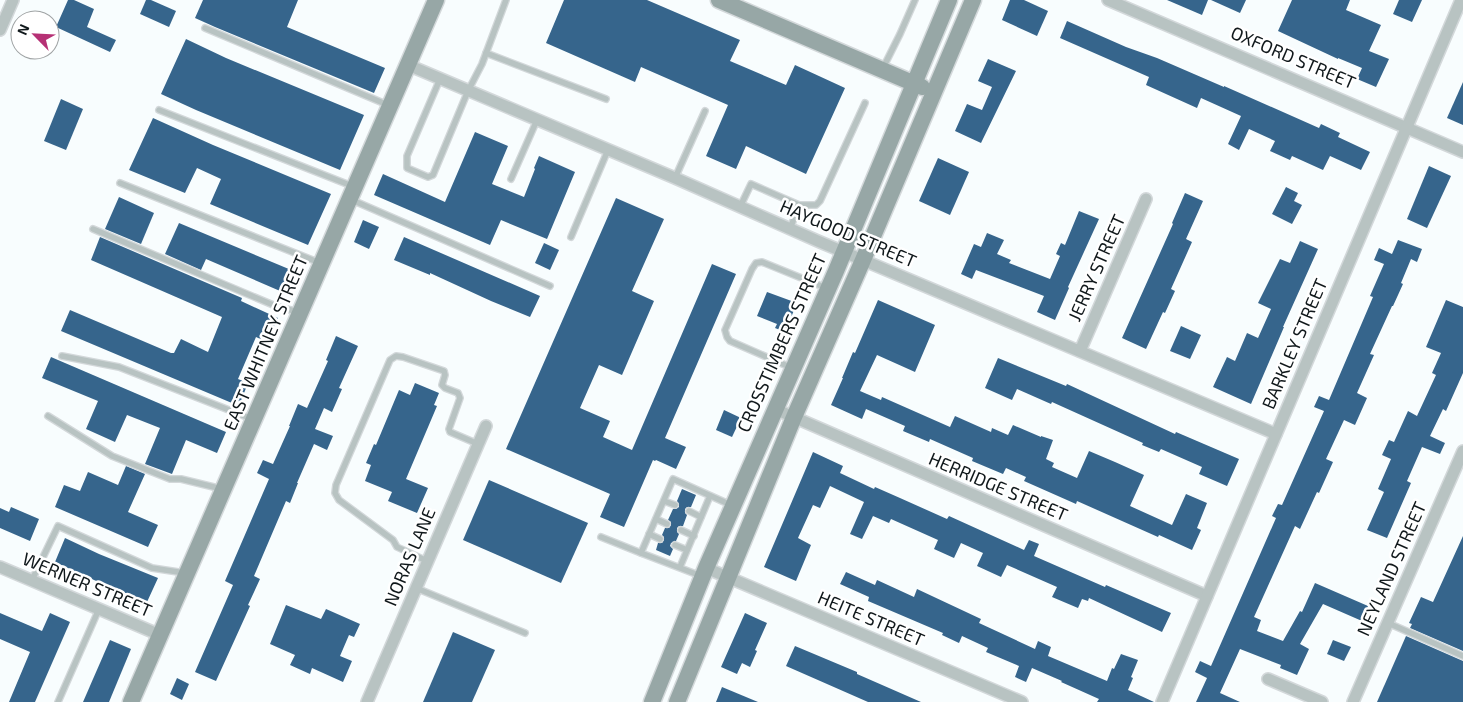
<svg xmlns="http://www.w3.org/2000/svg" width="1463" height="702" font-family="'Exo 2',sans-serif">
<rect width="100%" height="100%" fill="#f8fdfe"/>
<g fill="#36658c">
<polygon points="68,0 74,0 94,9 87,27 116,40 110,52 56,27"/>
<polygon points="146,0 151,0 176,11 169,27 140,14"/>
<polygon points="203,0 298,0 287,27 385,68 374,93 215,27 195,18"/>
<polygon points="564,0 647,0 740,40 730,61 786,85 795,65 845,88 806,174 746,146 736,169 706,156 728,105 641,67 635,82 546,43"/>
<polygon points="1010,0 1024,0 1048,11 1037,36 1002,20"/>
<polygon points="1167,0 1208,0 1202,15"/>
<polygon points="1211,0 1246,0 1240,13"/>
<polygon points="1292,0 1350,0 1346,10 1381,25 1369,51 1389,59 1376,87 1357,79 1362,68 1338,58 1338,59 1278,31"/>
<polygon points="1399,0 1422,0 1412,22 1393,14"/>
<polygon points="1067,21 1126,47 1157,58 1224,87 1224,86 1319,128 1321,124 1340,133 1338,137 1370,152 1361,170 1330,156 1323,170 1292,156 1290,160 1270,151 1275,141 1249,129 1239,150 1228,144 1241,116 1201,98 1197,108 1146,85 1149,77 1060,38"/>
<polygon points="186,39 226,58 364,115 340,170 196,110 161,94"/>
<polygon points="988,59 1016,71 981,143 955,131 967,104 982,110 992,87 978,81"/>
<polygon points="1463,82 1463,125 1447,118"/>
<polygon points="61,99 83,109 66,150 44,141"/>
<polygon points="153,118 213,145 331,194 308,245 210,204 221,179 197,168 185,193 129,170"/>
<polygon points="475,132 508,146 492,184 524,197 535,169 534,168 539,156 575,172 547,239 501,220 490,245 374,195 383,174 445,202"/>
<polygon points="938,158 969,172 950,215 919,201"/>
<polygon points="1429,166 1451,176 1427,228 1407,219"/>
<polygon points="1286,187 1298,193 1294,201 1302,205 1292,224 1272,214"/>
<polygon points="1185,193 1203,201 1186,239 1192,242 1171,289 1175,291 1165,313 1163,312 1146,349 1122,338 1173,224 1172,223"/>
<polygon points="119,197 154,213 141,244 105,229"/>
<polygon points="616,198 664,219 632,291 654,301 622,375 599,365 580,408 610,421 603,437 632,450 712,264 736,274 665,438 686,447 676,469 656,460 655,461 653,460 624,527 600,517 610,494 506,449"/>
<polygon points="1079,211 1099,219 1068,287 1069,288 1055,320 1037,312 1044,296 976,270 972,279 961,274 974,244 981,247 987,233 1004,240 997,254 1011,260 1009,263 1050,279 1060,256 1056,254 1061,243 1065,245"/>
<polygon points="363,220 379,227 369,249 354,242"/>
<polygon points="179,223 296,272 287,294 206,259 201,270 165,254"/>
<polygon points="100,237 242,298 241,301 278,318 267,342 256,337 238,379 248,383 239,406 61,331 70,310 171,353 174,353 181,339 208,352 222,317 91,260"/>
<polygon points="404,237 540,296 530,317 491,301 430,273 430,275 394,260"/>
<polygon points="1398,240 1422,249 1417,262 1411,259 1401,283 1403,284 1393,306 1392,306 1370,354 1374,355 1357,393 1367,398 1355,425 1344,420 1326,459 1333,462 1319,493 1317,492 1300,529 1295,526 1254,617 1261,620 1257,631 1283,641 1300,611 1302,612 1315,583 1368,606 1362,621 1323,604 1300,644 1309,649 1297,675 1280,668 1281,665 1240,649 1220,693 1240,702 1196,702 1207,678 1195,672 1200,661 1211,666 1276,518 1272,516 1278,504 1282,505 1324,411 1314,407 1319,396 1329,400 1373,297 1370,296 1384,264 1374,260 1379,248 1392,254"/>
<polygon points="1300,241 1318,249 1283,327 1284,327 1251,404 1213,387 1227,357 1235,361 1247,333 1258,338 1271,309 1258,303 1280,259 1290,263"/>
<polygon points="544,243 559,250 550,270 535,263"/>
<polygon points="767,292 797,303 785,332 775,328 777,324 757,316"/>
<polygon points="878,300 935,325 915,372 877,355 860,391 881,400 882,397 950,427 955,416 991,432 992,428 1008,435 1013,425 1041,437 1041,436 1053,440 1046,459 1054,463 1052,467 1077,478 1089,451 1115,462 1144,475 1130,506 1172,525 1186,494 1207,503 1197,528 1201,530 1192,550 1159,535 1158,537 1077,501 1076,504 1024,481 1026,477 1006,468 1003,474 972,461 973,458 930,439 929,442 903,431 905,426 866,409 862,419 831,405 843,378 842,378 853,352 855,353"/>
<polygon points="1446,300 1463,307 1463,373 1446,411 1443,409 1430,436 1445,443 1440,454 1422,447 1407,481 1411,483 1387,538 1367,530 1384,492 1378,489 1391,459 1382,455 1389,440 1394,442 1408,411 1417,416 1436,375 1432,373 1441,353 1426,347"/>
<polygon points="1181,326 1201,335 1190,359 1170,351"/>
<polygon points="336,336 358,346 339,388 342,389 332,412 324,408 315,429 333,436 327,450 314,444 297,483 298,483 290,503 286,501 254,576 260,579 248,605 250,606 216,681 195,672 233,585 225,581 269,479 257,473 263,460 273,464 290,426 289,426 298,404 307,408 328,361 326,360"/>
<polygon points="51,357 226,432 217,453 186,440 172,474 145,464 160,428 127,415 115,442 86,429 98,401 42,378"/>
<polygon points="998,358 1066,386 1067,384 1175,434 1176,432 1239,459 1227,486 1199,474 1202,467 1161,449 1159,452 1142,445 1143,443 1052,402 1051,404 1017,389 1012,400 985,388"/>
<polygon points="415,383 439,393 434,405 437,406 406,479 428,488 417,513 388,501 392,492 365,481 371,465 366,463 374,444 376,445 399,390 410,395"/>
<polygon points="724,410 741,418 732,437 716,430"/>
<polygon points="813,452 843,466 840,473 874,489 875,487 900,498 947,519 949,516 1024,550 1029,540 1039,544 1034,556 1105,587 1106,585 1171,613 1162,632 1089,598 1088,601 1082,599 1078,608 1052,597 1057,587 1007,565 1001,577 977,566 983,553 961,543 954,558 934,549 938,540 891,519 889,523 873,516 862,539 850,534 864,502 830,486 820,508 813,505 798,538 811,545 796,581 764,567"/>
<polygon points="126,466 145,474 128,512 158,525 148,547 55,507 64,485 80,491 88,472 118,485"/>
<polygon points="489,480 588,523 561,583 463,540"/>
<polygon points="682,489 696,495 691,507 687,507 685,509 685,513 687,515 683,526 679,526 677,528 677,532 679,534 676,541 671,543 670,546 673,549 670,556 656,550 658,543 662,543 664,540 664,537 662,535 665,528 669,528 671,525 671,522 668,520 673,509 676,509 679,507 679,504 677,501"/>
<polygon points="11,507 39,519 30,541 0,528 0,508 9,512"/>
<polygon points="1463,536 1463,651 1410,628 1412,624 1409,623 1421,597 1433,602"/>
<polygon points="65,538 99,554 158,578 147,602 94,580 55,562"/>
<polygon points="846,572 875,585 877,580 914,597 917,589 981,619 979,623 1035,649 1038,641 1051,647 1048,656 1107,681 1112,668 1114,669 1121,654 1138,660 1131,677 1133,678 1128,690 1154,702 1097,702 1099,699 1061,682 1062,681 1032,668 1026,682 1015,677 1019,666 986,652 988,648 962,636 959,643 942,635 943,633 868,601 869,597 840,584"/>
<polygon points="286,605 321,619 326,609 360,624 354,637 349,635 340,656 352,661 343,682 312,668 310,674 290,665 295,655 270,644"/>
<polygon points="0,613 42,631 50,613 70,622 35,702 9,702 30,652 0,639"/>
<polygon points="745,613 767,623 755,650 757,651 750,667 742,663 737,674 721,667"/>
<polygon points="453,632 495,650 472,702 423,702"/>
<polygon points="1406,636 1463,661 1463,702 1377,702"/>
<polygon points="110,640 131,649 109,702 83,702"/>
<polygon points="1333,640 1351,647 1344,661 1327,654"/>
<polygon points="795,646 857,672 857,674 921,702 868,702 786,666"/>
<polygon points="177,678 189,684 182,700 170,694"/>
<polygon points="722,687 758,702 716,702"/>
</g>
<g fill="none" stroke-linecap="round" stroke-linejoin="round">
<defs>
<g id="lane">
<polyline points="205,28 388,105"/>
<polyline points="486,53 606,99"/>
<polyline points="883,68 900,34 915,0"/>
<polyline points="440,79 407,156 407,168 428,177 433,175 468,91 482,64 506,0"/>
<polyline points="159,110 352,186"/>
<polyline points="675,178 705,111"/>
<polyline points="511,179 537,120"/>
<polyline points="120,183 320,263"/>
<polyline points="352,200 550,286"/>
<polyline points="799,205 816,205 820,201 865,103"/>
<polyline points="740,207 751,184 799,205 790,229"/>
<polyline points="93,229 278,307 299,312"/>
<polyline points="571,237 608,150"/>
<polyline points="62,356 119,367 252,419"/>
<polyline points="792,368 730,341 727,337 725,330 752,269 756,263 762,262 826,288"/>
<polyline points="48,416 112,456 170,479 181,479 222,489"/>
<polyline points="664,501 675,505"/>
<polyline points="689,511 701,517"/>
<polyline points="656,519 667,524"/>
<polyline points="681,530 694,536"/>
<polyline points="649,534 660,539"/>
<polyline points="601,537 641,553"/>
<polyline points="675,545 687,550"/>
<polyline points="427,561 397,547 393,540 339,500 335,493 336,485 390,360 396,356 403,357 444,371 445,375 442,385 445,388 458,393 460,398 449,429 450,432 478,444"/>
<polyline points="680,567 710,496"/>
<polyline points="701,576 641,553 673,479 731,505"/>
<polyline points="32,580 58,526 152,568 185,573"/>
<polyline points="416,588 525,633"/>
<polyline points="1388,623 1463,656"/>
<polyline points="58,702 99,609"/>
</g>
<g id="street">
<polyline points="1108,0 1463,152"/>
<polyline points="0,30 13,0"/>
<polyline points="408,65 675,178 820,242 1276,434"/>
<polyline points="1080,351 1146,199"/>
<polyline points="775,409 1207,596"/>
<polyline points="0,567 160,635"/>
<polyline points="706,568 1022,702"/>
<polyline points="1268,679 1322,702"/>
<polyline points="367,702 486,426"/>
<polyline points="1162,702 1461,0"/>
<polyline points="1353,702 1463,451"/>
</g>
<g id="secondary">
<polyline points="719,0 922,87"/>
<polyline points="131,702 436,0"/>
<polyline points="652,702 706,568 836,271 949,0"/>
<polyline points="677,702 794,417 863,260 973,0"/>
</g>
</defs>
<use href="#lane" stroke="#d3d8da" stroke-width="8"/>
<use href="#street" stroke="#d3d8da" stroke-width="14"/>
<use href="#secondary" stroke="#d3d8da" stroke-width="19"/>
<use href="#lane" stroke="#b8c3c2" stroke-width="5.5"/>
<use href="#street" stroke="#b8c3c2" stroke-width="11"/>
<use href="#secondary" stroke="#97a7a6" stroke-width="16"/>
</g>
<g text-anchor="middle" stroke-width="5" stroke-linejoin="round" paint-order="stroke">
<g font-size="18" fill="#10181b" stroke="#fff">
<text transform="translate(1293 58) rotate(23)" y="6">OXFORD STREET</text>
<text transform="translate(848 234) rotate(23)" y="6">HAYGOOD STREET</text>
<text transform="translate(1097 268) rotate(-66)" y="6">JERRY STREET</text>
<text transform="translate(266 343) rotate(-67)" y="6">EAST WHITNEY STREET</text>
<text transform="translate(782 343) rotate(-66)" y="6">CROSSTIMBERS STREET</text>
<text transform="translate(1295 344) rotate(-67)" y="6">BARKLEY STREET</text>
<text transform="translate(998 487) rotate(23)" y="6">HERRIDGE STREET</text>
<text transform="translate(410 557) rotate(-67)" y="6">NORAS LANE</text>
<text transform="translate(1392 569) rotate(-66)" y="6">NEYLAND STREET</text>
<text transform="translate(87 585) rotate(23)" y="6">WERNER STREET</text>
<text transform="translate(871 619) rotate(23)" y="6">HEITE STREET</text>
</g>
</g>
<g transform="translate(35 35) rotate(294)"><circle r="24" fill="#ffffff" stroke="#9fa3a4"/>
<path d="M0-4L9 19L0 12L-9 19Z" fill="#b63175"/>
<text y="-8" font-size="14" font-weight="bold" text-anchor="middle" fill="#10181b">N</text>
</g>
</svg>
